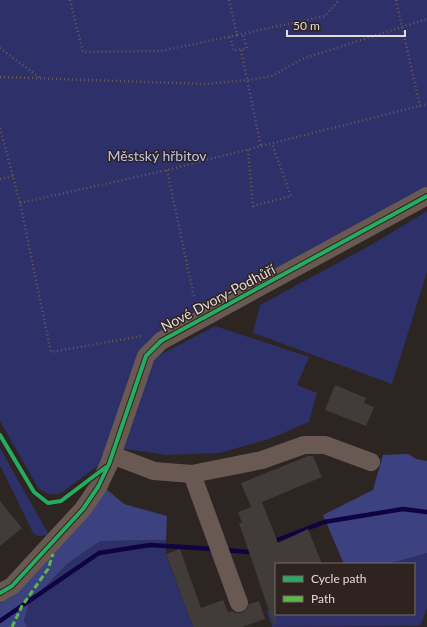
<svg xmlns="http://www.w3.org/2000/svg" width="427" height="627" font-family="Lato,sans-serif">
<rect width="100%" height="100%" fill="#2c2522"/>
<g fill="#2d3069">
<path d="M0,0h427v188l-271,148 -53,126 -42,31c-10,3 -15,1 -23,-5l-38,-67z"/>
<polygon points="427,211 427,272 392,384 253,333 260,305 371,245"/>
<polygon points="215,326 309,357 297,385 317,393 309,422 269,439 219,453 166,455 119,448 150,360"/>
<polygon points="0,448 49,535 38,536 33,533 0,465"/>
<polygon points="166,540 166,555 193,627 27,627 24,621 29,603 67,564 100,541"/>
<polygon points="427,553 427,609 420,626 272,627 267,611 276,608 276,614 414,614 414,564 388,564"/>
</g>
<g fill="#3c4280">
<polygon points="408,454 416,459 427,461 427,553 388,564 344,564 323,515 373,490 383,455"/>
<polygon points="105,488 124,504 167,516 166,540 100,541 67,564 29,603 24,621 27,627 0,627 0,603 13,596"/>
</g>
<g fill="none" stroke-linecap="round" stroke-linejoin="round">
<g stroke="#0f0342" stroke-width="4.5">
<polyline points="272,542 324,522 403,509 427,512"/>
<polyline points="224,550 248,552 254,549"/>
<polyline points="0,621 99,553 150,545 214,549"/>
</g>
</g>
<g fill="#413c3a">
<polygon points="335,385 366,398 364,403 374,407 366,426 325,410"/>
<polygon points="308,456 313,456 322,477 262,502 278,543 308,529 322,564 276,564 276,625 274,625 239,523 242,523 238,512 251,507 241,483"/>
<polygon points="0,501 22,528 0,546"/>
<polygon points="180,549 201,608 223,600 228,612 232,611 237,613 242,613 247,609 249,604 259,601 265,619 242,627 193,627 166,554"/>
</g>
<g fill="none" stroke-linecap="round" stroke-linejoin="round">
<g stroke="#675b57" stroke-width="2.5" stroke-dasharray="1 3" stroke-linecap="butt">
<polyline points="70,0 83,52 161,51 237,35"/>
<polyline points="229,0 237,35 325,16 339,0"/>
<polyline points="396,0 420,106"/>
<polyline points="230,37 234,51 247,48 243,34"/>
<polyline points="0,48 40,78"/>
<polyline points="241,50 261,147"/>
<polyline points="0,77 205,84 247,80 272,76 302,59 427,19"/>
<polyline points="0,128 20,203 51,352 142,336"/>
<polyline points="248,150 253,206 291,196 272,144"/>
<polyline points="167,170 194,297"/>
<polyline points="0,179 13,176"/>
<polyline points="20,203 167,170 427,104"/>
</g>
<g stroke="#6a5952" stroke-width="18">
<polyline points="112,455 154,471 192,474 262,460 304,445 325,445 371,462"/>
<polyline points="192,474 239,603"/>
<polyline points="0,593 12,586 83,509 98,487 109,464 146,356 161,341 427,196"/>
</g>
<polyline stroke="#58b947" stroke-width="3" stroke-dasharray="6 3" stroke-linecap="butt" points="12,627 22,606 48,569 53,554"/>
<defs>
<g id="cycleway">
<polyline points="0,435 34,492 48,503 61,501 106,467"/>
<polyline points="0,593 12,586 83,509 98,487 109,464 146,356 161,341 427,196"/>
</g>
</defs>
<use href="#cycleway" stroke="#2f231f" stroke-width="6"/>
<use href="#cycleway" stroke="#26ab63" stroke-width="4"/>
</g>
<g text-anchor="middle" stroke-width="3" stroke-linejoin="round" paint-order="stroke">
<g font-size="14" fill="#bbc4ed" stroke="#2f231f">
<text x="157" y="161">Městský hřbitov</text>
</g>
<g font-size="14" fill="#e3dbd8" stroke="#2f231f">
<text transform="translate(218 298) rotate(-28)" y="5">Nové Dvory-Podhůří</text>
</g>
</g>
<rect x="275" y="563" width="140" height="52" fill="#2f231f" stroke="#776d69"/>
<rect x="283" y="576" width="20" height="6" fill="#26ab63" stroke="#776d69"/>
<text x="311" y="583" font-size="12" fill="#e3dbd8">Cycle path</text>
<rect x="283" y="596" width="20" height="6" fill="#58b947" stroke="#776d69"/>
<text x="311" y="603" font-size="12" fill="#e3dbd8">Path</text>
<path d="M287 30v6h118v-6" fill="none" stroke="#e3dbd8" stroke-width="2"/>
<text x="293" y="30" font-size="12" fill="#e3dbd8" stroke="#2f231f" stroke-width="3" paint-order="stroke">50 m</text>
</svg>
